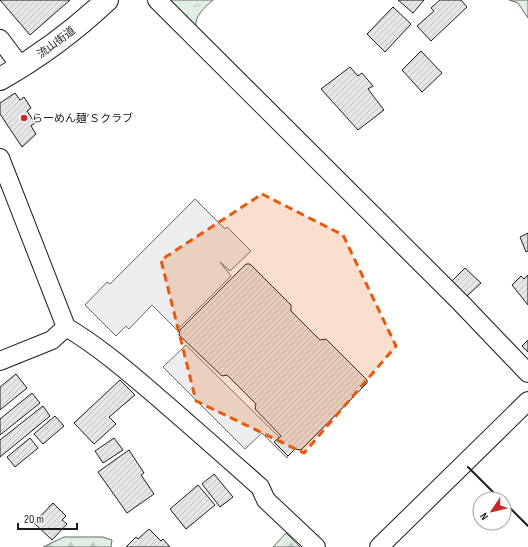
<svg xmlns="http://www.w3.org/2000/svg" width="528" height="547" font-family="'Sofia Sans Condensed','Noto Sans JP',sans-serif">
<defs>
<pattern id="grass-tufts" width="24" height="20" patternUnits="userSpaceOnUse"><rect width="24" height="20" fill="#e0efe3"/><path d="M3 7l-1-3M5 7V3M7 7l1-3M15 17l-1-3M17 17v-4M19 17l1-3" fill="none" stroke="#c0ccc2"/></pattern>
<pattern id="forest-firs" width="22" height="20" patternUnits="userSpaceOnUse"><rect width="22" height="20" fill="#e0efe3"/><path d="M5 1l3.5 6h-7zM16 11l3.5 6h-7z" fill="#c0ccc2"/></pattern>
<pattern id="building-hatch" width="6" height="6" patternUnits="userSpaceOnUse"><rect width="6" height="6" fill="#e6e6e6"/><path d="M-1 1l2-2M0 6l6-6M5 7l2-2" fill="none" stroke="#c5c5c5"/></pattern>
</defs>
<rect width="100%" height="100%" fill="#fff"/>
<path fill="url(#grass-tufts)" stroke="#6a6a6a" d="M166,0h47c-8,7 -19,16 -17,27z"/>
<g fill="url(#forest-firs)" stroke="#6a6a6a">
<polygon points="509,0 528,0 528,18 518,3"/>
<polygon points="286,533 300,547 273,547"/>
<polygon points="64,537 103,537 112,540 111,547 43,547"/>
</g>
<g fill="#ededed" stroke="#6a6a6a">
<polygon points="195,199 225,229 227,227 251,251 230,271 220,262 231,276 177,330 152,305 129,329 126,326 116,336 85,305 107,282 110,284"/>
<polygon points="186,345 279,437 275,442 288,456 287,458 262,433 245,449 163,367"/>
</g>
<g fill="url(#building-hatch)" stroke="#1a1a1a">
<polygon points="0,0 70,0 30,35"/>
<polygon points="398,0 424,0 413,13"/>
<polygon points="440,0 461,0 467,7 431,41 417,26 434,11 431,8"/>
<polygon points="393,7 411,24 385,52 367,34"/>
<polygon points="421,51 442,73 422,92 402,70"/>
<polygon points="350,67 358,76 362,73 373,86 368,89 384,110 358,130 321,89"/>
<polygon points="15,93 20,100 24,97 31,108 27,111 35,123 31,126 36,134 22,147 0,114 0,103"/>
<polygon points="528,233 528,251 526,252 520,237"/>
<polygon points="246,264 250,264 291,305 291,311 320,340 326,339 367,380 367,383 301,450 295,449 288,456 274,442 281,436 255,409 256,404 227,375 222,376 179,335 180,330"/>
<polygon points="465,268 481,283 467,296 452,281"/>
<polygon points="528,275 528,305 512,285 521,276 524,279"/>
<polygon points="528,340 528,352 522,346"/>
<polygon points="16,374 27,388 0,410 0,387"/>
<polygon points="120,380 135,395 109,417 116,424 94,444 74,423"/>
<polygon points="32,393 40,403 0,435 0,419"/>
<polygon points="43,406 50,416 0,457 0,440"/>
<polygon points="55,416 64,426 43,444 34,434"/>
<polygon points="30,438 38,448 15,467 7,457"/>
<polygon points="114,438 123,450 103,463 95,451"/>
<polygon points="129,450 144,473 141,475 154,494 127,513 98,472"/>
<polygon points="214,474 233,497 220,507 202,484"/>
<polygon points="198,485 215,505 186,529 170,509"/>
<polygon points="53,503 66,516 62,520 67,524 52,540 34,523"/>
<polygon points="149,529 161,541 163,539 170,547 126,547 136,537 138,539"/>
</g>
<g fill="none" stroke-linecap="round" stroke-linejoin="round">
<defs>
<g id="street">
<polyline points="157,0 462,304 528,373"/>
<polyline points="0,39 21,67"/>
<path d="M0,158l66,169c32,19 60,43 88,67 36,31 71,62 106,93l6,13 50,47"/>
<polyline points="0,361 52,340 66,327"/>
<polyline points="379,547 528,401"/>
</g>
<path id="secondary" d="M0,79c39,-22 75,-49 107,-79"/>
</defs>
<use href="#street" stroke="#1a1a1a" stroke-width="20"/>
<use href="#secondary" stroke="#1a1a1a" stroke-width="24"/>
<use href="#street" stroke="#fff" stroke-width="18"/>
<use href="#secondary" stroke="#fff" stroke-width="22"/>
<g stroke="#1a1a1a" stroke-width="2">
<polyline points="468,467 500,499"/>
<polyline points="504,502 528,526"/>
</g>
</g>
<path fill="#e8590c" fill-opacity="0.2" stroke="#e8590c" stroke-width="3" stroke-dasharray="8 5" stroke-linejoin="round" d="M262,194l81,41 53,111 -92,107 -108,-52 -35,-141z"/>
<circle fill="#c62828" stroke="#fff" stroke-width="1.5" cx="24" cy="118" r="4"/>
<g text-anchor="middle" stroke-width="3" stroke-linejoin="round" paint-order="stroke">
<g font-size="11" fill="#1a1a1a" stroke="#fff">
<text transform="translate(56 42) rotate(-37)" y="4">流山街道</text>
</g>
<g font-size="11" fill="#1a1a1a" stroke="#fff" text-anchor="start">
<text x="32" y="122">らーめん麺’Ｓクラブ</text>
</g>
</g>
<g transform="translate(492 511) rotate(235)"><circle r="19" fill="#ffffff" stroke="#a3a3a3"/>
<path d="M0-3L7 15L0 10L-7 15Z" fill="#c62828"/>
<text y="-6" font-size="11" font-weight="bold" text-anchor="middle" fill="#1a1a1a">N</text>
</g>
<path d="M18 523v6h59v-6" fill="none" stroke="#1a1a1a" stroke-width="2"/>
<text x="24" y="523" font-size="12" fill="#1a1a1a" stroke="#ffffff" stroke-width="3" paint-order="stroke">20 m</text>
</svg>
